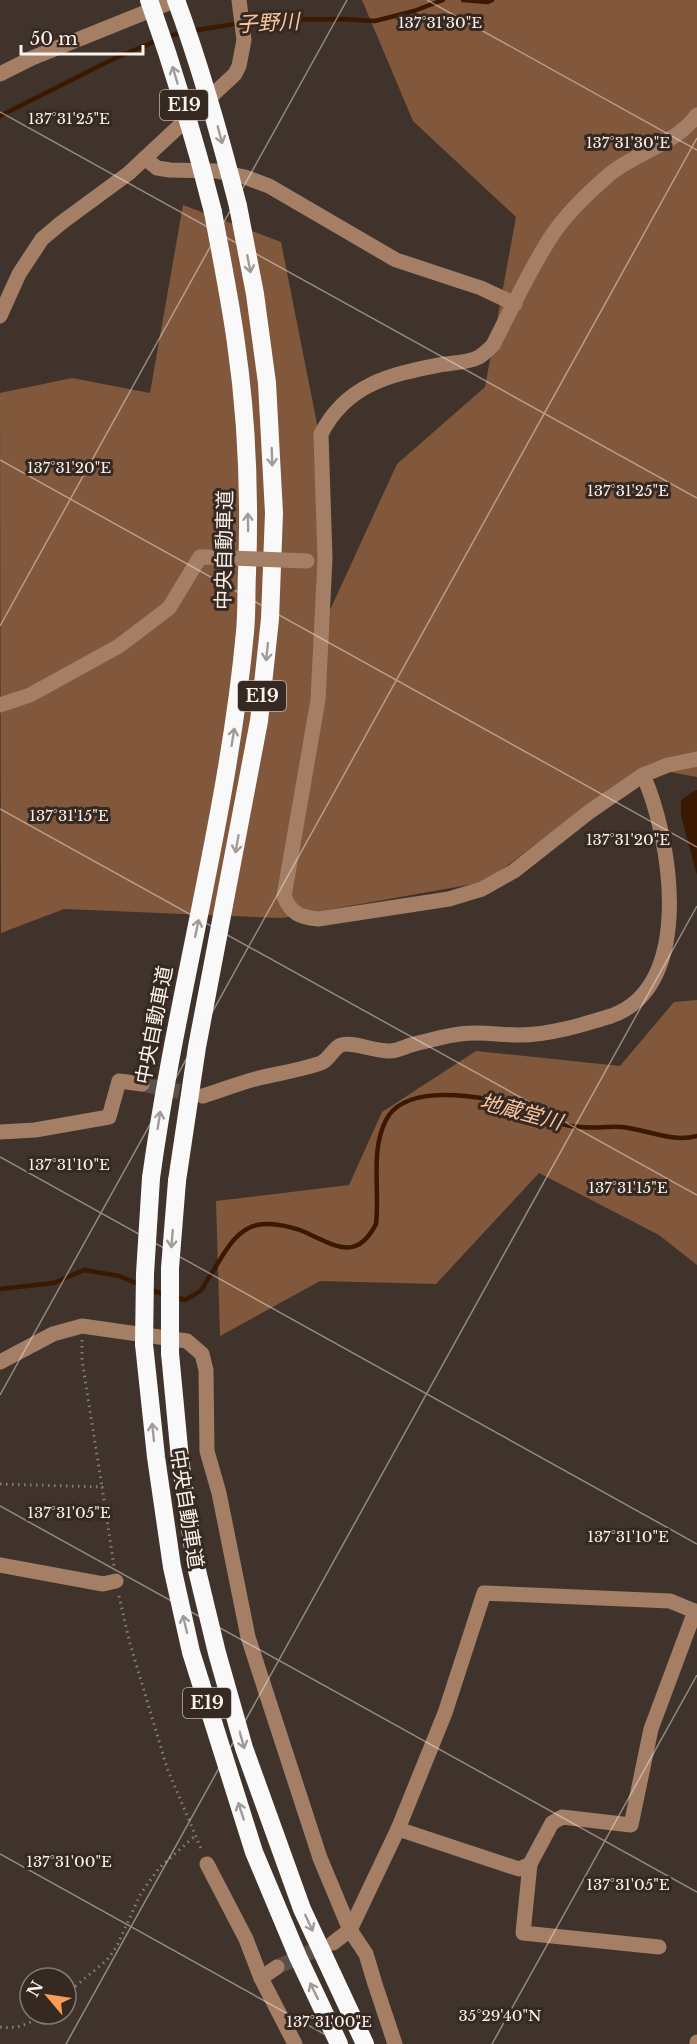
<svg xmlns="http://www.w3.org/2000/svg" width="697" height="2044" font-family="'Libre Baskerville','Noto Sans JP',serif">
<rect width="100%" height="100%" fill="#40332b"/>
<g fill="#82583c">
<polygon points="362,0 697,0 697,777 648,768 605,793 485,882 281,918 64,909 1,933 0,393 72,378 150,393 183,205 281,242 317,424 325,621 397,464 485,387 516,217 413,121"/>
<polygon points="697,1000 697,1265 659,1235 539,1173 436,1284 320,1281 220,1336 216,1201 349,1185 382,1112 476,1051 620,1066 674,1002"/>
</g>
<polygon fill="#3b1800" points="696,790 697,790 697,875 681,816 681,800"/>
<g fill="none" stroke-linecap="round" stroke-linejoin="round">
<g stroke="#3b1800" stroke-width="4.5">
<polyline points="463,0 488,2 492,0"/>
<polyline points="192,31 259,20 341,19 375,21 414,11 443,0"/>
<polyline points="166,37 184,32"/>
<polyline points="0,116 109,61 158,40"/>
<polyline points="0,1289 54,1283 84,1270 119,1276 141,1285"/>
<polyline points="148,1289 166,1295"/>
<path d="M174,1297l11,3c5,-3 12,-6 16,-10 3,-3 5,-8 7,-11 13,-19 25,-49 49,-54 16,-3 39,2 54,10 28,13 47,24 65,-11 4,-34 -6,-73 10,-104 17,-33 75,-26 106,-20 25,6 49,18 74,25 19,5 36,1 55,2 25,2 50,16 76,9"/>
</g>
<g stroke="#5c5048" stroke-width="15" stroke-dasharray="15 8" stroke-linecap="butt">
<polyline points="142,1084 200,1096"/>
<polyline points="277,1967 329,1944"/>
</g>
<g stroke="#887d76" stroke-width="3" stroke-dasharray="1.5 4.5" stroke-linecap="butt">
<polyline points="82,1340 82,1360 102,1487"/>
<polyline points="0,1484 102,1487 114,1566"/>
<polyline points="119,1596 129,1640 167,1768 202,1851"/>
<polyline points="66,1994 107,1960 117,1946 141,1893 159,1868 196,1835"/>
<path d="M0,2027c17,2 29,-2 42,-13"/>
</g>
<g stroke="#a47f66" stroke-width="15">
<polyline points="0,74 32,58 176,0"/>
<path d="M697,115c-21,29 -58,36 -86,58 -21,18 -48,44 -62,67 -21,33 -38,70 -56,105 -4,4 -9,9 -14,12 -11,6 -29,6 -40,8 -51,10 -93,20 -118,69l4,125 -7,141 -34,196c7,18 16,21 34,23l131,-20 33,-10 32,-18 75,-59 54,-37 25,-10 29,-6"/>
<polyline points="145,158 157,168 170,170 216,171 245,177 269,186 396,260 481,288 515,304"/>
<polyline points="0,316 19,274 42,239 61,223 129,173 235,74 239,66 244,40 239,0"/>
<polyline points="0,705 30,695 119,646 169,608 200,557 207,557"/>
<path d="M203,1096c19,-6 37,-13 56,-18 21,-5 42,-8 62,-15 9,-4 12,-15 20,-18 9,-4 36,7 49,6 7,0 14,-4 21,-6 16,-4 33,-9 49,-11 20,-3 39,1 59,1 30,0 63,-10 92,-19 85,-29 60,-179 32,-241"/>
<polyline points="0,1132 35,1130 109,1117 119,1081 142,1084"/>
<polyline points="0,1362 53,1334 82,1326 187,1341 202,1354 206,1370 207,1451 219,1493 248,1637 320,1858 350,1930 366,1954 375,1984 395,2044"/>
<polyline points="0,1565 103,1584 116,1581"/>
<polyline points="398,1829 519,1869 530,1864 552,1823 562,1817 631,1825 651,1729 695,1611"/>
<polyline points="207,1864 246,1939 261,1978 295,2044"/>
<polyline points="530,1864 523,1933 659,1947"/>
<polyline points="333,1943 350,1930 398,1829 445,1713 484,1593 670,1601 697,1612"/>
<polyline points="261,1978 277,1967"/>
<polyline points="697,2044 697,2042"/>
</g>
<g stroke="#f9f9f9" stroke-width="18">
<path d="M151,1178c25,-183 77,-362 94,-546 2,-20 1,-40 2,-59 3,-77 0,-154 -11,-230 -6,-44 -15,-87 -23,-131"/>
<polyline points="177,1181 197,1047 259,721 270,619 274,513 267,383 255,294 238,206"/>
<polyline points="144,1344 156,1457 172,1567 191,1652 254,1852 298,1957 339,2044"/>
<polyline points="170,1353 180,1459 195,1562 217,1653 244,1748 302,1909 365,2044"/>
</g>
<polyline stroke="#a47f66" stroke-width="15" points="207,557 307,561"/>
<g stroke="#f9f9f9" stroke-width="18">
<path d="M149,0c25,70 46,140 64,212"/>
<path d="M176,0c25,68 44,136 62,206"/>
<polyline points="144,1344 145,1274 151,1178"/>
<polyline points="170,1353 170,1268 177,1181"/>
</g>
</g>
<defs><path id="oneway-shaft" d="M-6 0H5M1.5-3L5.5 0L1.5 3" fill="none" stroke-width="1.6" stroke-linecap="round" stroke-linejoin="round" transform="scale(1.5)"/></defs>
<g stroke="#a19b98">
<use href="#oneway-shaft" transform="translate(175 75) rotate(-107)"/>
<use href="#oneway-shaft" transform="translate(220 135) rotate(75)"/>
<use href="#oneway-shaft" transform="translate(249 264) rotate(79)"/>
<use href="#oneway-shaft" transform="translate(272 457) rotate(88)"/>
<use href="#oneway-shaft" transform="translate(248 522) rotate(-91)"/>
<use href="#oneway-shaft" transform="translate(267 652) rotate(96)"/>
<use href="#oneway-shaft" transform="translate(233 737) rotate(-81)"/>
<use href="#oneway-shaft" transform="translate(237 844) rotate(100)"/>
<use href="#oneway-shaft" transform="translate(197 928) rotate(-78)"/>
<use href="#oneway-shaft" transform="translate(159 1120) rotate(-81)"/>
<use href="#oneway-shaft" transform="translate(172 1239) rotate(95)"/>
<use href="#oneway-shaft" transform="translate(153 1432) rotate(-96)"/>
<use href="#oneway-shaft" transform="translate(185 1624) rotate(-103)"/>
<use href="#oneway-shaft" transform="translate(242 1740) rotate(74)"/>
<use href="#oneway-shaft" transform="translate(241 1811) rotate(-108)"/>
<use href="#oneway-shaft" transform="translate(309 1923) rotate(65)"/>
<use href="#oneway-shaft" transform="translate(314 1991) rotate(-116)"/>
</g>
<path fill="none" stroke="#fbf2ed" stroke-width="1.5" stroke-opacity="0.45" d="M427,0l270,150M0,112l697,386M0,460l697,387M0,626l347,-626M0,809l697,386M0,1157l697,387M0,1395l697,-1257M0,1506l697,386M0,1854l342,190M66,2044l631,-1138M492,2044l205,-369"/>
<g text-anchor="middle" stroke-width="6" stroke-linejoin="round" paint-order="stroke">
<g fill="#362921" stroke="#c0b6b0" stroke-width="1.5">
<rect x="160" y="90" width="48" height="30" rx="4.5"/>
<rect x="238" y="681" width="48" height="30" rx="4.5"/>
<rect x="183" y="1688" width="48" height="30" rx="4.5"/>
</g>
<g font-size="18" font-weight="bold" fill="#fbf2ed">
<text x="184" y="111">E19</text>
<text x="262" y="702">E19</text>
<text x="207" y="1709">E19</text>
</g>
<g font-size="20" fill="#fbf2ed" stroke="#362921">
<text transform="translate(224 550) rotate(-89)" y="7">中央自動車道</text>
<text transform="translate(154 1025) rotate(-79)" y="7">中央自動車道</text>
<text transform="translate(187 1509) rotate(81)" y="7">中央自動車道</text>
</g>
<g font-size="21" font-style="italic" fill="#fac49f" stroke="#362921">
<text transform="translate(268 23) rotate(-3)" y="7">子野川</text>
<text transform="translate(521 1112) rotate(15)" y="7">地蔵堂川</text>
</g>
</g>
<g font-size="15" text-anchor="middle" fill="#fbf2ed" stroke="#362921" stroke-width="6" stroke-linejoin="round" paint-order="stroke">
<text x="440" y="28">137°31'30"E</text>
<text x="69" y="124">137°31'25"E</text>
<text x="628" y="148">137°31'30"E</text>
<text x="69" y="473">137°31'20"E</text>
<text x="628" y="496">137°31'25"E</text>
<text x="69" y="821">137°31'15"E</text>
<text x="628" y="845">137°31'20"E</text>
<text x="69" y="1170">137°31'10"E</text>
<text x="628" y="1193">137°31'15"E</text>
<text x="69" y="1518">137°31'05"E</text>
<text x="628" y="1542">137°31'10"E</text>
<text x="69" y="1867">137°31'00"E</text>
<text x="628" y="1890">137°31'05"E</text>
<text x="500" y="2021">35°29'40"N</text>
<text x="329" y="2027">137°31'00"E</text>
</g>
<g transform="translate(48 1996) rotate(299)"><circle r="28" fill="#362921" stroke="#857973" stroke-width="1.5"/>
<path d="M0-4.5L10 22L0 15L-10 22Z" fill="#fd9c55"/>
<text y="-9" font-size="16" font-weight="bold" text-anchor="middle" fill="#fbf2ed">N</text>
</g>
<path d="M21 45v9h122v-9" fill="none" stroke="#fbf2ed" stroke-width="3"/>
<text x="30" y="45" font-size="18" fill="#fbf2ed" stroke="#362921" stroke-width="4.5" paint-order="stroke">50 m</text>
</svg>
